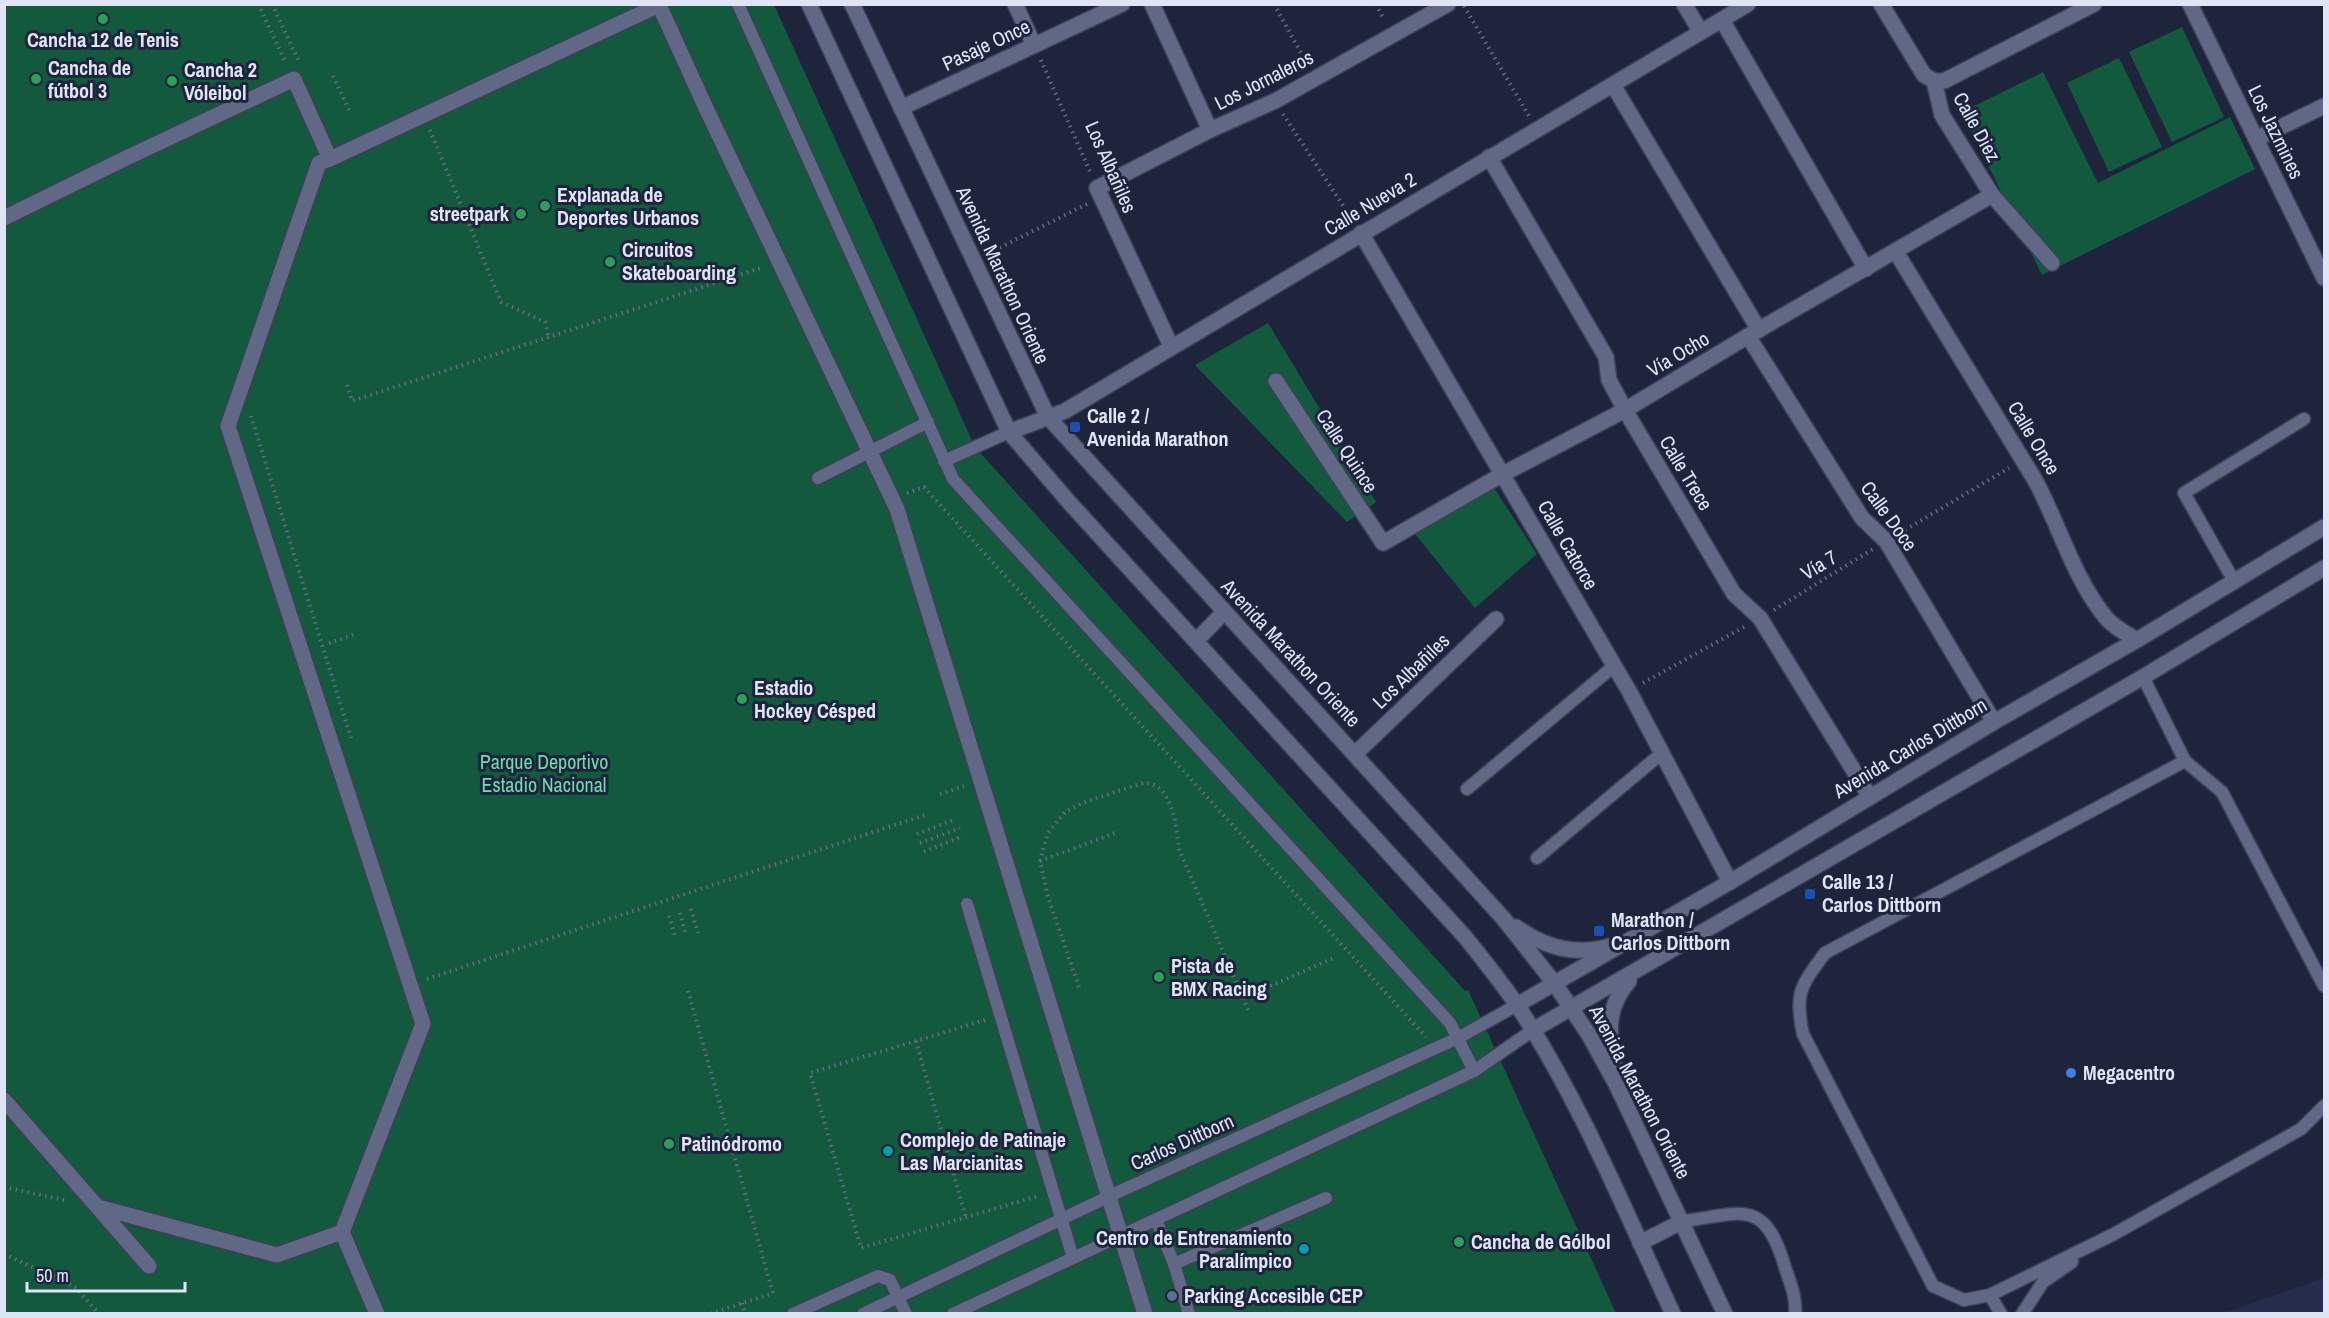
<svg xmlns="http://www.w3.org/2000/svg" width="2329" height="1318" font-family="'Archivo Narrow',sans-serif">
<rect width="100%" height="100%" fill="#1f243d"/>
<polygon fill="#252c4c" points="2324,1278 2324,1313 2223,1313"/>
<g fill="#13593e">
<polygon points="5,4 774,5 975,447 1465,991 1468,990 1616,1313 5,1314"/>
<polygon points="2182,27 2224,117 2172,142 2129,52"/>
<polygon points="2119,58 2162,147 2109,172 2067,83"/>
<polygon points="2043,72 2098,183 2230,117 2255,169 2042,275 1962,112"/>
<polygon points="1268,323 1376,502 1347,522 1195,365"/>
<polygon points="1494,488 1537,554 1475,608 1415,534"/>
</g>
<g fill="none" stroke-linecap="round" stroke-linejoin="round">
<defs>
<g id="service">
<polyline points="738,4 953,479 1450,1023 1474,1071"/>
<polyline points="944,461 1009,432"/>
<polyline points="818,478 928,422"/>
<polyline points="2234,581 2184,493 2304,419"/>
<path d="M2143,677l42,84 -360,192c-24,33 -31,39 -22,81l130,252 31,14 26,-5 124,-61 187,-105 23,-23"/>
<polyline points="2185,761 2222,792 2324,986"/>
<polyline points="1467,789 1614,666"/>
<polyline points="1537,858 1662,753"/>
<polyline points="967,904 1073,1258"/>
<polyline points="1156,1220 1174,1264 1189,1314"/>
<path d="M1683,1221c57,-7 81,-24 101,43 5,16 13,33 11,50"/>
<polyline points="1174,1264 1326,1198"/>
<polyline points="1990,1295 2001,1314"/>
<polyline points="793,1314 878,1276 890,1280 906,1314"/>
<polyline points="863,1314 1116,1193 1458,1038 1517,1005"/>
<polyline points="953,1314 1474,1071 1533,1030"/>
<polyline points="2022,1314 2043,1282 2072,1262"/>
</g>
<g id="pedestrian">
<polyline points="330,159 659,5 705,106 897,509 1145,1314"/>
<polyline points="4,218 122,160 294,79 330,159 319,163 228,426 423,1024 342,1232 377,1314"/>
<polyline points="4,1100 149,1266"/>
<polyline points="98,1207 277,1255 342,1232"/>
</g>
<g id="minor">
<polyline points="1015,4 1034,45"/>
<polyline points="1152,4 1210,130"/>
<polyline points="1684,4 1701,32"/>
<polyline points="1881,4 1924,75 1934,81"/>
<polyline points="2190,4 2324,278"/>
<polyline points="1722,20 1866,269"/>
<polyline points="1934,81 1942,115 1992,195 2052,263"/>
<polyline points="1934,81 1944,81 2094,4"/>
<polyline points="1613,85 1759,330"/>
<polyline points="901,108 1122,4"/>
<polyline points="2256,139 2324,106"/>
<polyline points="1489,157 1606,357 1609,380 1625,410 1734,594 1760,618 1870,797"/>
<polyline points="1361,233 1629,691 1730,882"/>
<path d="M1896,252l139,228c24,44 39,100 72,139 8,9 20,15 30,21"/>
<polyline points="1748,336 1862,518 1886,541 1994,722"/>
<polyline points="1171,346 1097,188 1210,130 1275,101 1448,4"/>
<polyline points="1276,381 1383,543 1503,474 1625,410 1748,336 1992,195"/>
<polyline points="1009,432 1065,411 1748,4"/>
<polyline points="1355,754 1496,619"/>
</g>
<g id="secondary">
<path d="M809,4l200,428 59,69 398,437c18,23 37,46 53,70 62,95 106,203 154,306"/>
<polyline points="852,4 1048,417 1503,918 1555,984 1589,1035 1617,1086 1725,1314"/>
<polyline points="1196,641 1224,612"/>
<path d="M1516,927c30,21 59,29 95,19"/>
<polyline points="1517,1005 1730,882 1994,722 2137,640 2324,527"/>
<polyline points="1533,1030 2143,677 2324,568"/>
<path d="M1616,1074c-6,-36 -13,-63 13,-93"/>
<polyline points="1640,1243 1683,1221"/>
</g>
</defs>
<use href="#service" stroke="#3d4056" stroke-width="15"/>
<use href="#pedestrian" stroke="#3d4056" stroke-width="18"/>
<use href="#minor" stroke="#3d4056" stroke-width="18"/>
<use href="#secondary" stroke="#3d4056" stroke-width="18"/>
<g stroke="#666b81" stroke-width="4" stroke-dasharray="1.5 4.5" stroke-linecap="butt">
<polyline points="258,4 286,63"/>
<polyline points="272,4 300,64"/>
<polyline points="1274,4 1307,64"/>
<polyline points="1376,4 1384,20"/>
<polyline points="1464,6 1529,116"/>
<polyline points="1041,60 1091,174"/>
<polyline points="333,76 350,112"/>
<polyline points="1283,114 1353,221"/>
<polyline points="430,130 501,302 545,322 549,338"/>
<polyline points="989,253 1087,204"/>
<polyline points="347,385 352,401 764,267"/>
<polyline points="251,416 351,738"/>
<polyline points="907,493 924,487 1426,1037"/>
<polyline points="1900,533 2009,468"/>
<polyline points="1774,610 1873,549"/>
<polyline points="329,643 356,634"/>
<polyline points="1643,683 1744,627"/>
<polyline points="940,794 964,786"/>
<polyline points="917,834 956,819"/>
<polyline points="920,843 960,828"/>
<polyline points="924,852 963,836"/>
<polyline points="1040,861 1115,833"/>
<polyline points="691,909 698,933"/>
<polyline points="680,913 686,936"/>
<polyline points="669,916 676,939"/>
<polyline points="427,979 925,815"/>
<path d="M1079,987l-31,-90 -8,-36 3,-12 5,-16 17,-21 17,-9 61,-20c29,-2 34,45 36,66l69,161"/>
<polyline points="688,991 773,1293 709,1314"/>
<polyline points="1243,998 1336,957"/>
<polyline points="985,1020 810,1073 861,1248 1038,1196"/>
<polyline points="916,1041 966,1218"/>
<polyline points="4,1187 68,1201"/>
<polyline points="4,1254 75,1287 99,1314"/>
<polyline points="742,1303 745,1314"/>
</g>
<use href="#service" stroke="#606886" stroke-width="12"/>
<use href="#pedestrian" stroke="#606886" stroke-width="15"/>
<use href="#minor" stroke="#606886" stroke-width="15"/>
<use href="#secondary" stroke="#606886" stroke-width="15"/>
</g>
<g fill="#2e9e5b" stroke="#1f243d" stroke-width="2">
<circle cx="103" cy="19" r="6"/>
<circle cx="36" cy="79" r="6"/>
<circle cx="172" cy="81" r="6"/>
<circle cx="545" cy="206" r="6"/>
<circle cx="521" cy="214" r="6"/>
<circle cx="610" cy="262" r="6"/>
<circle cx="742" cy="699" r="6"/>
<circle cx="1159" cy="977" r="6"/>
<circle cx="669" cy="1144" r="6"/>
<circle cx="1459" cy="1242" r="6"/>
</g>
<g fill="#1a4fb4" stroke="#1f243d" stroke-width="2">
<rect x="1069" y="421" width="12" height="12" rx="3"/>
<rect x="1804" y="888" width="12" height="12" rx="3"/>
<rect x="1593" y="925" width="12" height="12" rx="3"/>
</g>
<circle fill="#3f7fe0" stroke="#1f243d" stroke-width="2" cx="2071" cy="1073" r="6"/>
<g fill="#0f9aa8" stroke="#1f243d" stroke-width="2">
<circle cx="888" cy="1151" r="6"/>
<circle cx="1304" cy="1249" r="6"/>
</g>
<circle fill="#5c6f8a" stroke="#1f243d" stroke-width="2" cx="1172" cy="1296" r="6"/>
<g text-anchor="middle" stroke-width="6" stroke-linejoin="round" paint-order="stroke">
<g font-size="20" font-weight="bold" fill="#e0e5f6" stroke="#1f243d" text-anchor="start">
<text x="103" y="47" text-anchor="middle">Cancha 12 de Tenis</text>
<text x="48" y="75">Cancha de<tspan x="48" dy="23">fútbol 3</tspan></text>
<text x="184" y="77">Cancha 2<tspan x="184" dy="23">Vóleibol</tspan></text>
<text x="557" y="202">Explanada de<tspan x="557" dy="23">Deportes Urbanos</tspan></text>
<text x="509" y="221" text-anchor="end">streetpark</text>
<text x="622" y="257">Circuitos<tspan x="622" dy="23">Skateboarding</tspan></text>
<text x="1087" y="423">Calle 2 /<tspan x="1087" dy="23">Avenida Marathon</tspan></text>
<text x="754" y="695">Estadio<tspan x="754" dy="23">Hockey Césped</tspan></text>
<text x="1822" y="889">Calle 13 /<tspan x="1822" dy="23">Carlos Dittborn</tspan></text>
<text x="1611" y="927">Marathon /<tspan x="1611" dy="23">Carlos Dittborn</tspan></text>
<text x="1171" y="973">Pista de<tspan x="1171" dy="23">BMX Racing</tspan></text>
<text x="2083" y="1080">Megacentro</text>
<text x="900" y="1147">Complejo de Patinaje<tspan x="900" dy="23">Las Marcianitas</tspan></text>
<text x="681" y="1151">Patinódromo</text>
<text x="1292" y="1245" text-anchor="end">Centro de Entrenamiento<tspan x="1292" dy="23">Paralímpico</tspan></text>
<text x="1471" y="1249">Cancha de Gólbol</text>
<text x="1184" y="1303">Parking Accesible CEP</text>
</g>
<g font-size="20" fill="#e0e5f6" stroke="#1f243d">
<text transform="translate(986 45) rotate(-25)" y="7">Pasaje Once</text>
<text transform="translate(1264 80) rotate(-27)" y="7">Los Jornaleros</text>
<text transform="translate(1977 127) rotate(61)" y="7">Calle Diez</text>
<text transform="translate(2276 132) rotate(64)" y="7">Los Jazmines</text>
<text transform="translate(1111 167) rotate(66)" y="7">Los Albañiles</text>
<text transform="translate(1370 204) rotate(-31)" y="7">Calle Nueva 2</text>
<text transform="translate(1003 275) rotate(65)" y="7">Avenida Marathon Oriente</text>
<text transform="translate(1678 354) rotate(-31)" y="7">Vía Ocho</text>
<text transform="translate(2034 438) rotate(59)" y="7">Calle Once</text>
<text transform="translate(1347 451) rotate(57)" y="7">Calle Quince</text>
<text transform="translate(1686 473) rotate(59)" y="7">Calle Trece</text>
<text transform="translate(1889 516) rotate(54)" y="7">Calle Doce</text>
<text transform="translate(1568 545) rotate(60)" y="7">Calle Catorce</text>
<text transform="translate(1819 565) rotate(-31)" y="7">Vía 7</text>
<text transform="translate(1291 653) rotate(47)" y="7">Avenida Marathon Oriente</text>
<text transform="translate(1411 671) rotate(-44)" y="7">Los Albañiles</text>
<text transform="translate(1910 748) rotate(-31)" y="7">Avenida Carlos Dittborn</text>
<text transform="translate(1640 1092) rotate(62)" y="7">Avenida Marathon Oriente</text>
<text transform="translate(1182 1142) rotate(-24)" y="7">Carlos Dittborn</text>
</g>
<g font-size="20" fill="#6fdaaa" stroke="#1f243d">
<text x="544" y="769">Parque Deportivo<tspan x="544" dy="23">Estadio Nacional</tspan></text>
</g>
</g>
<rect width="2329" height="1318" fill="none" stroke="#e0e5f6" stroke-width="12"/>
<path d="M27 1282v9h158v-9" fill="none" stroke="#e0e5f6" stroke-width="3"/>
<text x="36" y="1282" font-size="18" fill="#e0e5f6" stroke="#1f243d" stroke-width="4.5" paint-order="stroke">50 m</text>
</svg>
